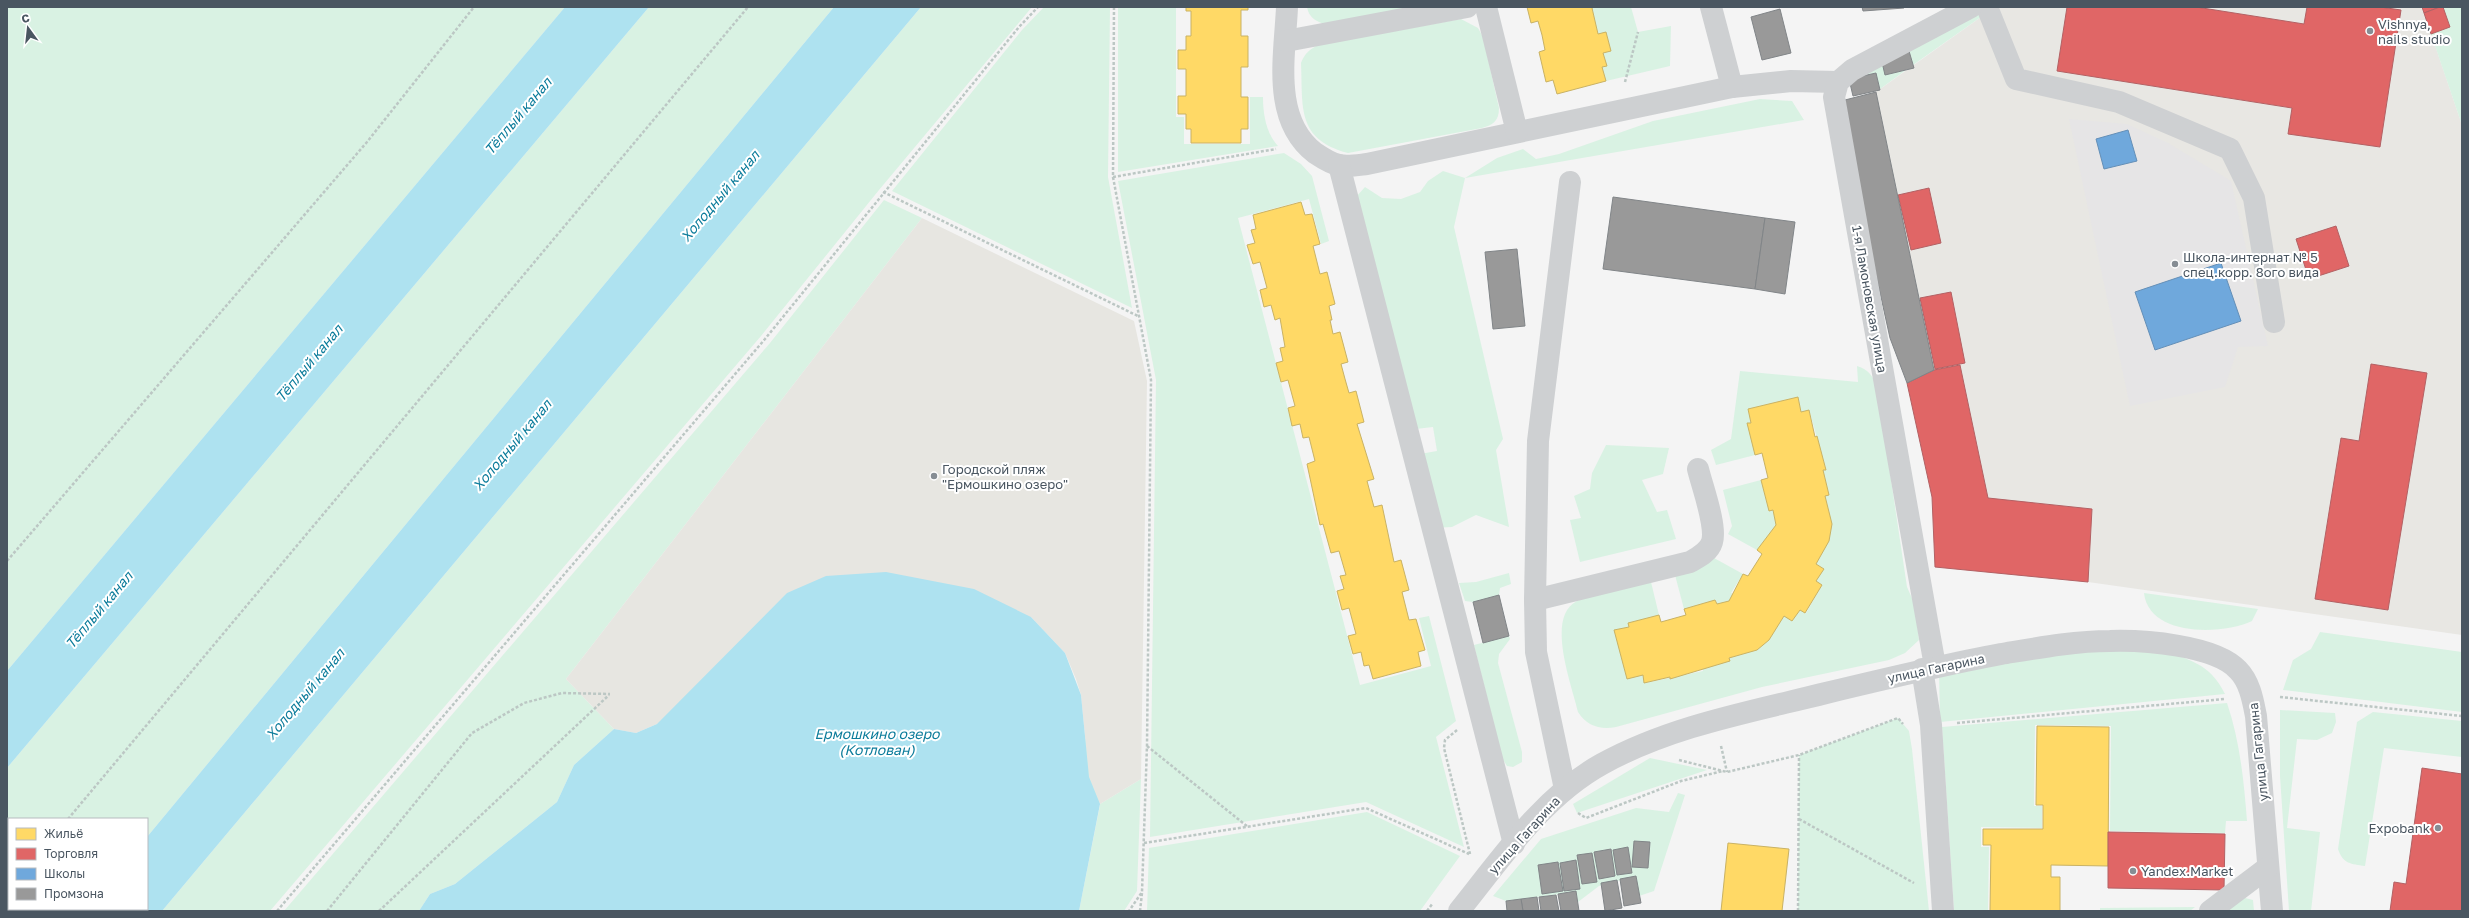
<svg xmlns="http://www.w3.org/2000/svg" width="2469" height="918" font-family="'Golos Text',sans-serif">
<rect width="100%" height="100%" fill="#f4f4f4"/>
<polygon fill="#e8e7e3" points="1995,7 2422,7 2462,125 2462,635 2088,582 1935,567 1932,497 1907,383 1890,338 1845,100 1876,92"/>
<polygon fill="#e6e5e6" points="2069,119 2127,124 2168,143 2231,181 2268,346 2238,347 2225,387 2130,406"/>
<g fill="#d9f2e3">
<polygon points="7,7 565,7 7,671"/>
<polygon points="649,7 834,7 147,837 147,819 9,819 9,909 88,909 86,911 7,911 7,768"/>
<polygon points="921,7 1032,7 879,190 761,336 270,911 162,911"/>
<polygon points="1044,7 1110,7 1108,177 1132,308 892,191 1022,30"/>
<path d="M1118,7h58v110h8v27h66v-47h13c0,17 3,36 15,49l-160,26z"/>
<path d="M1307,7h121l-102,18c-10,-4 -17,-7 -19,-18z"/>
<polygon points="1631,7 1638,32 1671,26 1670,66 1606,81 1602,67 1607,66 1603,53 1611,51 1606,32 1598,34 1592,8"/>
<polygon points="1995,7 1913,65 1909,51 1885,75 1906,70 1880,89 1876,73 1849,79 1852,70"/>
<polygon points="2443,7 2462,7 2462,125 2431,34 2450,27"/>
<path d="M1461,19l17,9 5,9 16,71c0,13 -6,17 -17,20l-134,25c-52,-14 -45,-46 -47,-90 4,-10 8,-13 17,-18z"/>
<polygon points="1760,99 1792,101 1804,120 1465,178 1454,227 1503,439 1496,450 1509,527 1476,515 1452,527 1432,528 1414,455 1437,451 1433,427 1407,430 1356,197 1365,187 1382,198 1401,199 1420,192 1428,181 1443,171 1465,178 1497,158 1523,149 1536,159 1559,154 1653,121"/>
<polygon points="1284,153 1301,164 1312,176 1329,241 1321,244 1309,199 1238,218 1360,685 1431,666 1419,618 1429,616 1456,721 1436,737 1464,847 1366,802 1150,837 1156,380 1118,181"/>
<polygon points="884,200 922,218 566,679 614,729 574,765 557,802 455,884 430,894 419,911 284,911 770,343"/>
<path d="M1857,366c12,4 15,9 20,20l30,201 8,18 4,35 -14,13 -16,7 -127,27 -146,40c-16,3 -29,-1 -38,-15 -6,-27 -33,-95 -1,-111 16,-8 55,-14 74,-19l8,33 -31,8 1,4 -14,3 12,49 16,-4 2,8 58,-12v-3l26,-10 28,-8 12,-10 15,-24 8,5 8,-11 6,3 16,-28 -6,-4 8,-12 -8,-5c17,-30 18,-35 9,-68l4,-1 -6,-25 3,-1 -17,-59 -8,2 -3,-15 -50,12 3,14h-3l7,32 -39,10 -5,-15 20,-11 9,-68 118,11z"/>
<polygon points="1606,445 1669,448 1663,474 1642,480 1657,512 1667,510 1676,539 1580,562 1570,520 1581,518 1574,496 1590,489 1592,473"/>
<polygon points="1761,480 1769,511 1773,510 1776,525 1757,550 1728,534 1732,526 1723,490"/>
<polygon points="1714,558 1743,574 1731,593 1733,594 1729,601 1717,604 1715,600 1684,609 1675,575"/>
<polygon points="1509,573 1511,584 1500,588 1499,595 1473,602 1465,601 1459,583 1476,582"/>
<path d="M2144,593l114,16 -6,12c-30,14 -103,16 -108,-28z"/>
<polygon points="2320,632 2462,652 2462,712 2283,690 2293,660 2311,649"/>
<polygon points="1509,636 1510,639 1499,654 1498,663 1522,752 1522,762 1513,767 1507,766 1502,758 1474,645"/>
<path d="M2157,649c31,10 53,14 68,45l-285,28 -1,-53 85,-15z"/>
<polygon points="1068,663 1100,804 1141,779 1137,891 1124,911 1079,911 1100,805 1077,804"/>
<path d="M2227,703c13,38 17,79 20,118h-21l-1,12 -115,-2 1,-105 -76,-1 -1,81h8v22l-61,-1v20h8l-1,64h-34l-12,-184z"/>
<polygon points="2280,710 2335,713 2336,722 2332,733 2317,740 2297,739 2287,828 2320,832 2311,911 2289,911 2280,776"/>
<path d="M2373,712l89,9v36l-78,-9 -19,118c-14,-2 -22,-2 -27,-17l19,-127z"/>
<polygon points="1898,718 1909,731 1912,749 1929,911 1798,911 1799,755"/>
<polygon points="1650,758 1707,770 1577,813 1573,804"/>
<polygon points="1678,793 1685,795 1654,891 1639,896 1636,876 1599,886 1578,902 1576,892 1506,901 1493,896 1541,839 1636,808 1669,812"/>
<polygon points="1367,812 1460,856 1420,911 1147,911 1149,848"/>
<polygon points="2245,898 2253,900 2254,911 2222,911"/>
<polygon points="2195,907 2190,911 2100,911 2100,908"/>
</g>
<polygon fill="#e7e6e1" points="922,218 1134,321 1147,381 1141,779 1100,804 1089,777 1081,695 1076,679 1065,653 1031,617 657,724 636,733 614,729 566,679"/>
<g fill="#aee2f0">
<polygon points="565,7 649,7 7,768 7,671"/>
<polygon points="834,7 921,7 162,911 86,911 88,909 147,909 147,837"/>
<polygon points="886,572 974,589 1031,617 1065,653 1081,695 1089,777 1100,804 1079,911 419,911 430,894 455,884 557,802 574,765 614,729 636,733 657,724 787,593 826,576"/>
</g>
<g fill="#ffd966" stroke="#c9b264">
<polygon points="1186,7 1248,7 1248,10 1241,10 1241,36 1248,36 1248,67 1241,67 1241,97 1248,97 1248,129 1241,129 1241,143 1191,143 1191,129 1186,129 1186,114 1178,114 1178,96 1186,96 1186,69 1178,69 1178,50 1186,50 1186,36 1191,36 1191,11 1186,11"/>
<polygon points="1527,7 1594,7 1592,8 1598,34 1606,32 1611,51 1603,53 1607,66 1602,67 1606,81 1557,94 1553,80 1546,82 1539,52 1545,50 1542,35 1538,21 1531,23"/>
<polygon points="1301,202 1305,215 1312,214 1320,244 1313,246 1320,274 1327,272 1335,304 1329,306 1332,320 1330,320 1333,334 1340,332 1348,362 1341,364 1345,379 1349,393 1356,391 1364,422 1357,424 1374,479 1367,481 1374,507 1382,505 1394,562 1401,560 1409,590 1402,592 1409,620 1416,619 1425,650 1418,652 1421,666 1373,679 1369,665 1364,666 1361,652 1353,654 1348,636 1356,634 1349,608 1342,610 1337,591 1344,589 1340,576 1346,575 1339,551 1331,553 1323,524 1320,525 1307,464 1315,461 1309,437 1303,438 1300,424 1292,426 1288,408 1295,406 1288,380 1281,382 1276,363 1283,361 1280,348 1285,347 1280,318 1275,320 1271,305 1264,307 1260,290 1267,288 1260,262 1253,264 1247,245 1255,243 1251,230 1256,229 1253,215"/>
<polygon points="1798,397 1801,412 1809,410 1815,437 1817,436 1826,470 1823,470 1829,495 1825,496 1832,524 1829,541 1816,564 1824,569 1816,581 1822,585 1805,613 1800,610 1792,621 1784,616 1769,640 1757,650 1729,658 1730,661 1670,679 1670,677 1644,683 1643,675 1627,679 1614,630 1629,627 1628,623 1659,615 1661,622 1686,615 1684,609 1715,600 1717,604 1729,601 1743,574 1748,576 1762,554 1757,550 1776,525 1773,510 1769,511 1761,480 1768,478 1762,453 1755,455 1747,423 1751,423 1748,409"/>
<polygon points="2037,726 2109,727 2108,866 2051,865 2051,877 2060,877 2060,911 1990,911 1991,845 1983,845 1983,829 2043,829 2043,805 2036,805"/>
<polygon points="1728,843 1789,849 1782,911 1721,911"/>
</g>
<g fill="#e06666" stroke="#b36164">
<polygon points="2067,7 2196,7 2304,24 2307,7 2380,7 2401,10 2380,147 2288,134 2292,108 2057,71"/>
<polygon points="2422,7 2440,7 2424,13"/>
<polygon points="2440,7 2443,7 2450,27 2431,34 2424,13"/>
<polygon points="1929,188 1941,243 1911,250 1898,195"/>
<polygon points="2336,226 2349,266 2309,279 2296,239"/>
<polygon points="1951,292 1965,363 1935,369 1920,298"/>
<polygon points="2371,364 2427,373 2388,610 2315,599 2341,438 2359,441"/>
<polygon points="1960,365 1988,498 2092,509 2088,582 1935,567 1932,497 1907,383 1934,370"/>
<polygon points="2422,768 2462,774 2462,911 2390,911 2394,882 2406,884"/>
<polygon points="2108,832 2225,834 2224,890 2108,888"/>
</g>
<g fill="#6fa8dc" stroke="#648fb7">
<polygon points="2128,130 2137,161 2104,169 2096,139"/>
<polygon points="2221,263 2241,321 2155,350 2135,292"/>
</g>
<g fill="#999" stroke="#818588">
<polygon points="1862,7 1904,7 1904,8 1863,11"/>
<polygon points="1780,9 1791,53 1762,60 1751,17"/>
<polygon points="1909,51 1914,68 1885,75 1881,58"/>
<polygon points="1876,73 1880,90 1853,96 1849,79"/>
<polygon points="1876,92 1934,370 1907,383 1890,338 1864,220 1845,100"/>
<polygon points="1613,197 1765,218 1755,289 1603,269"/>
<polygon points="1765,218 1795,222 1785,294 1755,289"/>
<polygon points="1517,249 1525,326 1493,329 1485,252"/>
<polygon points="1499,595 1509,636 1483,643 1473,602"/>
<polygon points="1634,841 1650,842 1648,868 1632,867"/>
<polygon points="1628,847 1632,873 1617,875 1613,850"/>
<polygon points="1611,849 1615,876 1599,879 1594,852"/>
<polygon points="1592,853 1597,882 1582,884 1577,855"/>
<polygon points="1576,860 1580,889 1564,891 1560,863"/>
<polygon points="1558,862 1563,891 1542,894 1538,865"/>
<polygon points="1636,876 1641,903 1624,906 1620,879"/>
<polygon points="1617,880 1622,908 1605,911 1601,883"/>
<polygon points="1576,891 1579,911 1561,911 1558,894"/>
<polygon points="1556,895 1559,911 1541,911 1539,897"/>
<polygon points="1537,897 1539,911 1523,911 1521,899"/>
<polygon points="1521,899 1523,911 1507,911 1506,901"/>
</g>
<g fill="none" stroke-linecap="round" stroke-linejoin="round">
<g stroke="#bcc7c4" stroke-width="2.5" stroke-dasharray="3 2" stroke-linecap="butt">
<polyline points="1114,7 1113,177 1151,380 1147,745 1142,892 1129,911"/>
<polyline points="1625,82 1638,32"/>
<polyline points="1113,177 1276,149"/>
<polyline points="883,192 1138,316"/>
<polyline points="7,561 367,142 474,7"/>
<polyline points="2280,697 2462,716"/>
<polyline points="1957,723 2225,699"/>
<polyline points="1457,730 1445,740 1444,748 1470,854"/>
<polyline points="1147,746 1248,827"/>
<polyline points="1721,746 1727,772"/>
<polyline points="1679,760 1727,772 1799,755 1898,718 1903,724"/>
<polyline points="1578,813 1586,818 1681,781 1723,771"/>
<polyline points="68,819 748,7"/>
<polyline points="1799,819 1914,883"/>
<polyline points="1144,843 1366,808 1469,854"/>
<polyline points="7,906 9,903"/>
<polyline points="277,911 765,339 1019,27 1038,7"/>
<polyline points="327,911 472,733 524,703 562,693 610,694"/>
<polyline points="379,911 609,695"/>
<polyline points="1140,911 1142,893"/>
<polyline points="1427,911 1433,903"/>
<polyline points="1798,911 1799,755"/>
</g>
<g stroke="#ced0d2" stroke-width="22">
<path d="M1287,7c-2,48 -16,112 28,146 6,4 17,11 24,12 8,2 19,0 28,-1l365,-77 59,-6 47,1"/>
<polyline points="1486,7 1517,132"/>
<polyline points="1711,7 1732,87"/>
<polyline points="1987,7 2016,79 2119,102 2230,149 2254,198 2274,322"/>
<polyline points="1286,41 1467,7"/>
<polyline points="1339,165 1514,844"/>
<path d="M1535,600l155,-38c9,-5 19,-10 22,-20 5,-16 -10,-56 -14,-73"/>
<polyline points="1935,666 1834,97 1838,82 1852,70 1971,7"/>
<polyline points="1922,669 1931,725 1943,911"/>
<polyline points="1565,789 1536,652 1535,600 1538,441 1570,182"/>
<path d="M1459,911c42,-52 83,-114 143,-147 69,-38 148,-52 224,-71 58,-14 116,-28 175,-39 36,-6 73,-13 109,-13 33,-1 105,4 128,29 12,12 15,31 18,46l16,195"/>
<polyline points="2210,911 2267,868"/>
</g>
</g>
<g fill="#868d94" stroke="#fff" stroke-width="1.5">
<circle cx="2370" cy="31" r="4"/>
<circle cx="2175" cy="264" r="4"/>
<circle cx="934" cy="476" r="4"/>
<circle cx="2438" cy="828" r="4"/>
<circle cx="2133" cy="871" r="4"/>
</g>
<g text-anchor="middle" stroke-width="4" stroke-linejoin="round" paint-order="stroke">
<g font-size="13" fill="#4a5661" stroke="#fff" text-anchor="start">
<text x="2378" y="29">Vishnya,<tspan x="2378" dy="15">nails studio</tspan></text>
<text x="2183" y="262">Школа-интернат № 5<tspan x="2183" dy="15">спец.корр. 8ого вида</tspan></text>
<text x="942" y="474">Городской пляж<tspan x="942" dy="15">"Ермошкино озеро"</tspan></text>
<text x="2430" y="833" text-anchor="end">Expobank</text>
<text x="2141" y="876">Yandex.Market</text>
</g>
<g font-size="13" fill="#4a5661" stroke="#fff">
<text transform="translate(1870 299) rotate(80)" y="5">1-я Ламоновская улица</text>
<text transform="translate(1936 668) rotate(-12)" y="5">улица Гагарина</text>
<text transform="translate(2258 752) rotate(-96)" y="5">улица Гагарина</text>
<text transform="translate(1524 835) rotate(-48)" y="5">улица Гагарина</text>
</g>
<g font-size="14" font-style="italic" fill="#0c7c9b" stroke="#fff">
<text transform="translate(518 116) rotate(-50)" y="5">Тёплый канал</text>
<text transform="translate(720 196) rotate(-50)" y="5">Холодный канал</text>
<text transform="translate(309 363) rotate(-50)" y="5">Тёплый канал</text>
<text transform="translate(512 445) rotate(-50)" y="5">Холодный канал</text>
<text transform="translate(99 610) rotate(-50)" y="5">Тёплый канал</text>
<text transform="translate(305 694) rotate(-50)" y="5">Холодный канал</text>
<text x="877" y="739">Ермошкино озеро<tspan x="877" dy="16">(Котлован)</tspan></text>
</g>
</g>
<rect width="2469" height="918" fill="none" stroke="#4a5661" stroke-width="16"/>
<rect x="8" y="818" width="140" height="92" fill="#ffffff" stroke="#b7bbc0"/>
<rect x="16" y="828" width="20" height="12" fill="#ffd966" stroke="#b7bbc0"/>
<text x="44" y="838" font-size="12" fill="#4a5661">Жильё</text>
<rect x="16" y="848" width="20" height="12" fill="#e06666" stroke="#b7bbc0"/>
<text x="44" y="858" font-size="12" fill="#4a5661">Торговля</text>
<rect x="16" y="868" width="20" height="12" fill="#6fa8dc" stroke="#b7bbc0"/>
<text x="44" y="878" font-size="12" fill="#4a5661">Школы</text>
<rect x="16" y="888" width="20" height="12" fill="#999999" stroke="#b7bbc0"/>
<text x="44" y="898" font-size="12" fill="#4a5661">Промзона</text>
<g transform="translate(28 28) rotate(345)" stroke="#ffffff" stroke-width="3" paint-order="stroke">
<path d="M0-3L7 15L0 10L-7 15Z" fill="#4a5661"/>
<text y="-6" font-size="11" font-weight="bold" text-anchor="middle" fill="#4a5661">С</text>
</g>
</svg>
